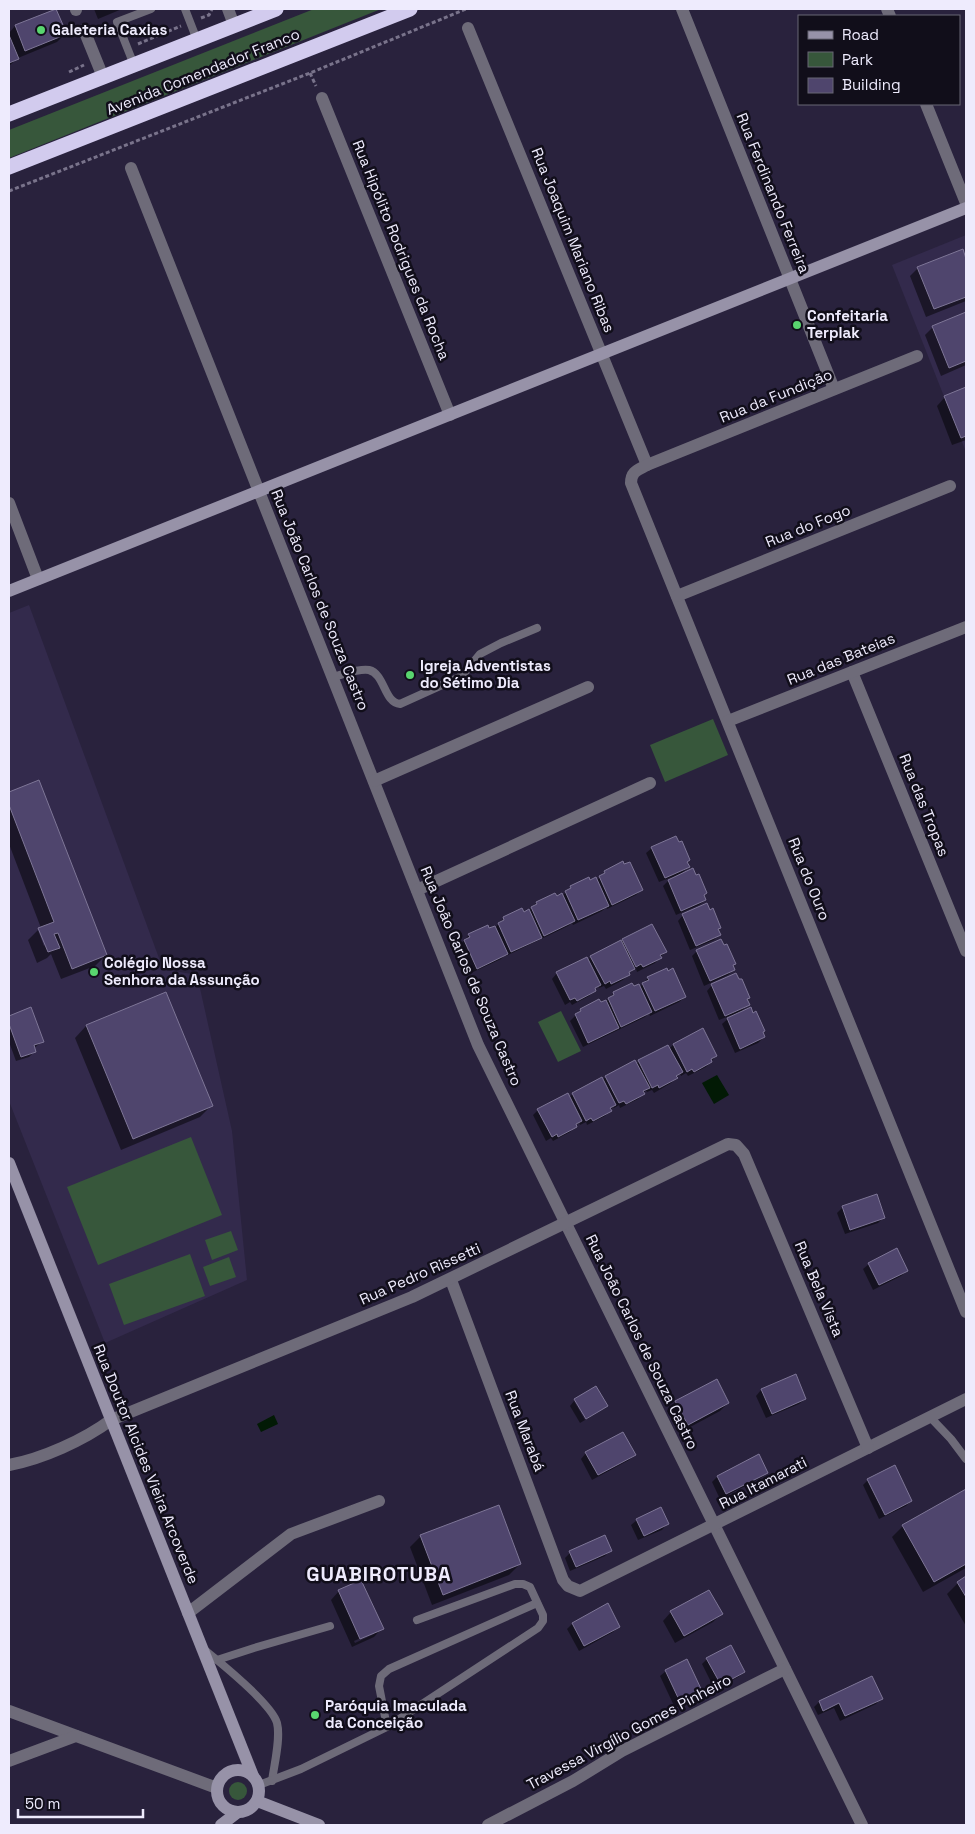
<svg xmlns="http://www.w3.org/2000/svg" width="975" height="1834" font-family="'Space Grotesk',sans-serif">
<rect width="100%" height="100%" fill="#29223d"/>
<g fill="#332a4c">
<polygon points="966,235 966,452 892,265"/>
<polygon points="29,605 163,969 197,975 232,1131 247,1280 105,1343 9,1101 9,613"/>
</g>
<g fill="#37573b">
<polygon points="314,9 381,9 9,158 9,130"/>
<polygon points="713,719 728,755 665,782 650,745"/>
<polygon points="561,1011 581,1051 558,1062 538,1022"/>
<polygon points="191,1137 222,1215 98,1265 67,1187"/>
<polygon points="231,1231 238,1250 212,1260 205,1240"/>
<polygon points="190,1254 205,1296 124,1325 109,1284"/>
<polygon points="229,1257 236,1277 210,1286 203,1267"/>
<circle cx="238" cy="1791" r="9"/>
</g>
<g fill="#021a05">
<polygon points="717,1075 729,1095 714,1104 702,1083"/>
<polygon points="274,1415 278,1424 261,1432 257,1424"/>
</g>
<g fill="#0007" fill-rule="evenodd">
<polygon points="94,9 122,9 98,19"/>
<polygon points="56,10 65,34 57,42 18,58 9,66 9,33 15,26"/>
<polygon points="966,253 966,301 926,317 910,276 918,268 964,255"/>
<polygon points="966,313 966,365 941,376 925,335 933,327"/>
<polygon points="966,389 966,440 952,445 937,406 945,397"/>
<polygon points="38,781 106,955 95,966 61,979 51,954 47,958 37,963 28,940 38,930 44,946 46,944 41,928 9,844 9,793"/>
<polygon points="652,848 689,860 686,863 688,867 679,876 703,895 705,900 699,905 676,915 663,886 672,877 659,882 646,853"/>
<polygon points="605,872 641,890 636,895 607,909 606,907 602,911 573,925 572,923 568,926 506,956 505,955 501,959 471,973 459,946 469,935 494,929 504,918 529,911 536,903 562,896 571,887 596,881"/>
<polygon points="683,915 720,928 717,930 719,934 714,940 690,950 678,921"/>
<polygon points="623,940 665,952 655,963 637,972 636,969 630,972 623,980 606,989 604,986 599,988 598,986 589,996 572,1005 570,1002 565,1005 552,979 557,973 587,961 591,957"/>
<polygon points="697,951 732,966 733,970 728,975 704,986 692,956"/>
<polygon points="667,973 685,997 679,1002 650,1016 649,1013 645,1017 583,1047 570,1021 581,1010 606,1002 614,993 639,988 648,978"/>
<polygon points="739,981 749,998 746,1000 748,1004 740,1013 762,1032 764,1037 758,1043 735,1053 722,1024 732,1015 719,1020 707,991 712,985"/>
<polygon points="165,994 211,1106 200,1117 121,1150 75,1038 86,1026"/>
<polygon points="30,1009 43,1041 34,1048 35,1051 29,1057 16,1061 9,1042 9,1017"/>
<polygon points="702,1030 716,1056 706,1067 688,1076 686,1073 681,1076 680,1073 671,1083 654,1093 652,1090 647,1092 646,1090 638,1099 620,1108 619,1105 614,1108 613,1107 605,1116 587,1125 586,1122 580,1125 579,1122 570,1132 553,1141 551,1138 546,1141 533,1115 538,1110 568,1098 573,1094 602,1080 606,1077 669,1049 673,1045"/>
<polygon points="843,1207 883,1218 878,1223 845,1234 837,1213"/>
<polygon points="869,1264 907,1271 901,1276 873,1290 863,1269"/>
<polygon points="795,1376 805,1399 799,1404 766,1418 756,1396 761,1390"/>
<polygon points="716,1381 728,1403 720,1411 679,1433 667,1411 675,1402"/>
<polygon points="576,1400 606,1406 587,1419"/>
<polygon points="574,1401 585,1420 580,1423 570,1406"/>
<polygon points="586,1453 634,1455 629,1460 592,1480 581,1459"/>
<polygon points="767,1473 761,1478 720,1499 712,1482 717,1477"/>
<polygon points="868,1480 911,1501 906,1506 879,1519 863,1485"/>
<polygon points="966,1490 966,1568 923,1592 892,1537 903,1526"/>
<polygon points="637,1520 667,1524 662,1530 638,1540 631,1525"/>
<polygon points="421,1536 520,1564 509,1575 432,1605 410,1547"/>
<polygon points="610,1550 605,1556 570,1571 565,1558 570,1553"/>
<polygon points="966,1578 966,1626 947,1594 958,1583"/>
<path d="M339,1591l43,37 -8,9 -22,10 -21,-47zM374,1632v2l-19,9 -1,-2z"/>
<polygon points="607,1605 618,1627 613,1632 579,1651 567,1629 572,1624"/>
<polygon points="671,1612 721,1614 713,1622 675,1643 663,1621"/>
<polygon points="707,1659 744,1672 738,1677 715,1690 702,1664"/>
<polygon points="666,1671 701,1693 696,1698 675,1708 660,1676"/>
<polygon points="871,1677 881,1698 876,1704 840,1721 834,1708 818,1715 814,1707 819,1702"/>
</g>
<g fill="#4f456d" stroke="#7e7697">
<polygon points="56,9 67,34 25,51 15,25"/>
<polygon points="9,35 19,59 9,63"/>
<polygon points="963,249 966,259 966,297 934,309 917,267"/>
<polygon points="966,312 966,361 949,368 932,326"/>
<polygon points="966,387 966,436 961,438 944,396"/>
<polygon points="39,780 107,955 72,969 58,933 54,934 60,948 48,952 38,928 54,922 9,805 9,792"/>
<polygon points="676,836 679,842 682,841 690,860 687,862 690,867 665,878 651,847"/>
<polygon points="623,861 624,864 630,862 643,890 612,905 599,876 605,873 604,871"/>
<polygon points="693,868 696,875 699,874 707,893 704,895 706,900 681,911 668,880"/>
<polygon points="589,877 590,880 596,877 609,906 578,920 565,891 571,888 570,886"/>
<polygon points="555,893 557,896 562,893 575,921 544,936 531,907 537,904 536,902"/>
<polygon points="707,903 710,910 713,908 721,928 718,929 721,935 696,946 682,914"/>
<polygon points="522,908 524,912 529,909 542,938 511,952 498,923 504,920 503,917"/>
<polygon points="652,924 667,952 660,955 662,958 643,967 641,964 636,967 622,939"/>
<polygon points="488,925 489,928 495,926 508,954 477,969 464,940 470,937 468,934"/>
<polygon points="721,939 724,945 727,944 736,964 733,965 735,970 710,981 696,950"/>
<polygon points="621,940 635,969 629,972 630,975 611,984 610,981 605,984 590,956"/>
<polygon points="587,957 601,985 595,988 596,991 577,1001 575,998 570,1000 556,972"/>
<polygon points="667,968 668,971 673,968 686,997 655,1011 642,983 649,980 647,977"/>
<polygon points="736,973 739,979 742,979 750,998 747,999 750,1005 725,1016 711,984"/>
<polygon points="632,983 634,986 639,984 652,1012 621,1027 608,998 614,995 613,992"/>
<polygon points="166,992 213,1106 133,1139 86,1025"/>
<polygon points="599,999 601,1002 606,1000 619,1028 588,1043 575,1014 581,1011 580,1009"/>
<polygon points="31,1007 44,1042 34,1045 36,1052 21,1057 9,1024 9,1016"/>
<polygon points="751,1007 753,1013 756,1011 765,1031 763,1032 765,1037 740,1049 727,1018"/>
<polygon points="703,1028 717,1056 711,1059 712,1062 694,1072 692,1069 687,1072 673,1044"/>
<polygon points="668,1045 683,1072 676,1076 678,1078 659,1088 658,1085 652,1088 638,1060"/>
<polygon points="635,1060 650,1088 643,1091 645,1094 626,1104 624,1101 619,1103 605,1076"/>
<polygon points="602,1077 616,1105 610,1108 612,1111 593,1121 591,1118 586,1121 572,1093"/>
<polygon points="568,1093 582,1121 576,1124 577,1127 558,1137 557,1134 552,1137 537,1109"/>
<polygon points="877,1194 885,1218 850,1230 842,1206"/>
<polygon points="897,1248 908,1271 879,1285 868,1263"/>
<polygon points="796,1374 806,1399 772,1414 761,1389"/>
<polygon points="717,1379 729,1403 688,1425 675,1401"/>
<polygon points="596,1386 608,1406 586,1419 574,1399"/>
<polygon points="623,1432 636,1455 598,1475 585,1452"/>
<polygon points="759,1454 768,1473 726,1494 717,1476"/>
<polygon points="895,1465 912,1501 885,1515 867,1479"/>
<polygon points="966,1489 966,1564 934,1582 902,1525"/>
<polygon points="499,1505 521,1564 443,1595 420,1535"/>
<polygon points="661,1507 669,1524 644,1536 636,1519"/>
<polygon points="605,1535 612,1551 576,1567 569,1551"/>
<polygon points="966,1576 966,1597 957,1582"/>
<polygon points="361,1580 384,1629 360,1639 338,1590"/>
<polygon points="709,1590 723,1614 684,1636 670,1611"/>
<polygon points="608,1603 620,1627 584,1646 572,1623"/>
<polygon points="731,1645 745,1672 721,1685 706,1658"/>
<polygon points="687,1659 703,1693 681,1704 665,1670"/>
<polygon points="872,1676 883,1699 845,1716 839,1703 823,1711 819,1701"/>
</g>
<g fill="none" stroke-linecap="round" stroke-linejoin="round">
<g stroke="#79738b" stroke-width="3" stroke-dasharray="4 2.5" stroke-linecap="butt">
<polyline points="201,18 209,15 212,9"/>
<polyline points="138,44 181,26"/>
<polyline points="69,72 84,65"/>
<polyline points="310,73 316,86"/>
<polyline points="9,191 310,73 466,9"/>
</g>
<g stroke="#6e6b79" stroke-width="8">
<polyline points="185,9 197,40"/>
<polyline points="134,65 117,22 151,9"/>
<path d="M332,677c11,-2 26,-9 37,-7 16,4 15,33 31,34l62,-28 18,-22 21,-11 36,-15"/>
<polyline points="930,1417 951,1439 966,1459"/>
<path d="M206,1651c16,13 66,53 71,72 4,15 -3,42 -5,58"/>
<polyline points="217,1660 254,1648 330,1626"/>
<polyline points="387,1727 379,1686 381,1676 389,1669 537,1603"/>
<polyline points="259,1785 301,1769 387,1727 538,1628 543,1621 543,1615 530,1587 523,1584 515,1584 417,1620"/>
</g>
<g stroke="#6e6b79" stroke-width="12">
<polyline points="76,9 76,10"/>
<polyline points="228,9 234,25"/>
<polyline points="682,9 834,389"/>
<polyline points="887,9 890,16"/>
<polyline points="468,28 647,465"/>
<polyline points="84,30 103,77"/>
<polyline points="322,98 450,415"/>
<polyline points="926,104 966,203"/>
<polyline points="131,168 478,1045 862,1825"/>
<path d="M917,356l-270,109c-9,5 -16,6 -16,18l335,829"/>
<polyline points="9,503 38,579"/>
<polyline points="677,596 950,486"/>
<polyline points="852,672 966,951"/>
<polyline points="728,721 966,627"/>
<polyline points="374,781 588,687"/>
<polyline points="417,890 650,783"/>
<polyline points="451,1280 563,1580 568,1586 580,1591 966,1399"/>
<path d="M9,1465c33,-6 75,-25 102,-45l301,-123 316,-153 8,1 8,9 124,294"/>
<polyline points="188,1613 291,1534 379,1501"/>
<polyline points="9,1711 217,1788"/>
<polyline points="9,1761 76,1736"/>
<polyline points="488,1825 573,1781 622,1751 785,1669"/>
</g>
<g stroke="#9792a8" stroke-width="12">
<polyline points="9,591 966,208"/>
<polyline points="9,1163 253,1776"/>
<circle cx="238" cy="1791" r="21"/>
<polyline points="257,1801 319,1825"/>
<polyline points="221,1825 238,1812"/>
</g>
<g stroke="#d2cbee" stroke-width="15">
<polyline points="9,114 276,9"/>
<polyline points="9,167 410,9"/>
</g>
</g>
<g fill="#59d56f" stroke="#110e1a" stroke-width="2">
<circle cx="41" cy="30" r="5"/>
<circle cx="797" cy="325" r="5"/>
<circle cx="410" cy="675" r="5"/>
<circle cx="94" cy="972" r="5"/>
<circle cx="315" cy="1715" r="5"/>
</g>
<g text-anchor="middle" stroke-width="5" stroke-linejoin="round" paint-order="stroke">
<g font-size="15" font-weight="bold" fill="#eeebfd" stroke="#110e1a" text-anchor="start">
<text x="51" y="35">Galeteria Caxias</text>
<text x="807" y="321">Confeitaria<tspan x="807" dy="17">Terplak</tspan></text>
<text x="420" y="671">Igreja Adventistas<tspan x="420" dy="17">do Sétimo Dia</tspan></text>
<text x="104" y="968">Colégio Nossa<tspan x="104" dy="17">Senhora da Assunção</tspan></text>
<text x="325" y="1711">Paróquia Imaculada<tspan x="325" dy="17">da Conceição</tspan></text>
</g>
<g font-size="15" fill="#eeebfd" stroke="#110e1a">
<text transform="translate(203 72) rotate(-22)" y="5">Avenida Comendador Franco</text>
<text transform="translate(773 193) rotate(68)" y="5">Rua Ferdinando Ferreira</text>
<text transform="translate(573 240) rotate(68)" y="5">Rua Joaquim Mariano Ribas</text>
<text transform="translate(401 250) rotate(68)" y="5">Rua Hipólito Rodrigues da Rocha</text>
<text transform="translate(776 396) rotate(-22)" y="5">Rua da Fundição</text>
<text transform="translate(808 526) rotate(-22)" y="5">Rua do Fogo</text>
<text transform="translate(320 600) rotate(68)" y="5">Rua João Carlos de Souza Castro</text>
<text transform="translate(841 659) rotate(-22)" y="5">Rua das Bateias</text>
<text transform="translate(924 805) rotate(68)" y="5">Rua das Tropas</text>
<text transform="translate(809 879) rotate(68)" y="5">Rua do Ouro</text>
<text transform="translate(471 976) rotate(67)" y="5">Rua João Carlos de Souza Castro</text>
<text transform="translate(420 1274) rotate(-24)" y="5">Rua Pedro Rissetti</text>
<text transform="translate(819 1289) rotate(67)" y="5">Rua Bela Vista</text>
<text transform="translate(642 1342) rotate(64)" y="5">Rua João Carlos de Souza Castro</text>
<text transform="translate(525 1431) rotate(69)" y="5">Rua Marabá</text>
<text transform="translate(146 1464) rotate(68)" y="5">Rua Doutor Alcides Vieira Arcoverde</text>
<text transform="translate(763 1483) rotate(-27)" y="5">Rua Itamarati</text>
<text transform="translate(629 1732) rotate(-28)" y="5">Travessa Virgílio Gomes Pinheiro</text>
</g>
<g font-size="20" font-weight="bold" letter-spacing="1" fill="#eeebfd" stroke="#110e1a">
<text x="379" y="1581">GUABIROTUBA</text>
</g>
</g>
<rect width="975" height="1834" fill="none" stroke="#eeebfd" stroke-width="20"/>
<rect x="798" y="15" width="162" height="90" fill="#110e1a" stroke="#696675"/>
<rect x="808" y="31" width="25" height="8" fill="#9792a8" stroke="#696675"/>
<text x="842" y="40" font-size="15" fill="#eeebfd">Road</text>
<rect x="808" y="52" width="25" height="15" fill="#37573b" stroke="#696675"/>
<text x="842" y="65" font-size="15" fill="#eeebfd">Park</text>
<rect x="808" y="78" width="25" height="15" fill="#4f456d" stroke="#696675"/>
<text x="842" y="90" font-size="15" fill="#eeebfd">Building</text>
<path d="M18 1809v8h125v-8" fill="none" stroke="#eeebfd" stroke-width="2.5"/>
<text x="25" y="1809" font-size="15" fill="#eeebfd" stroke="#110e1a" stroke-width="4" paint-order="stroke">50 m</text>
</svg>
